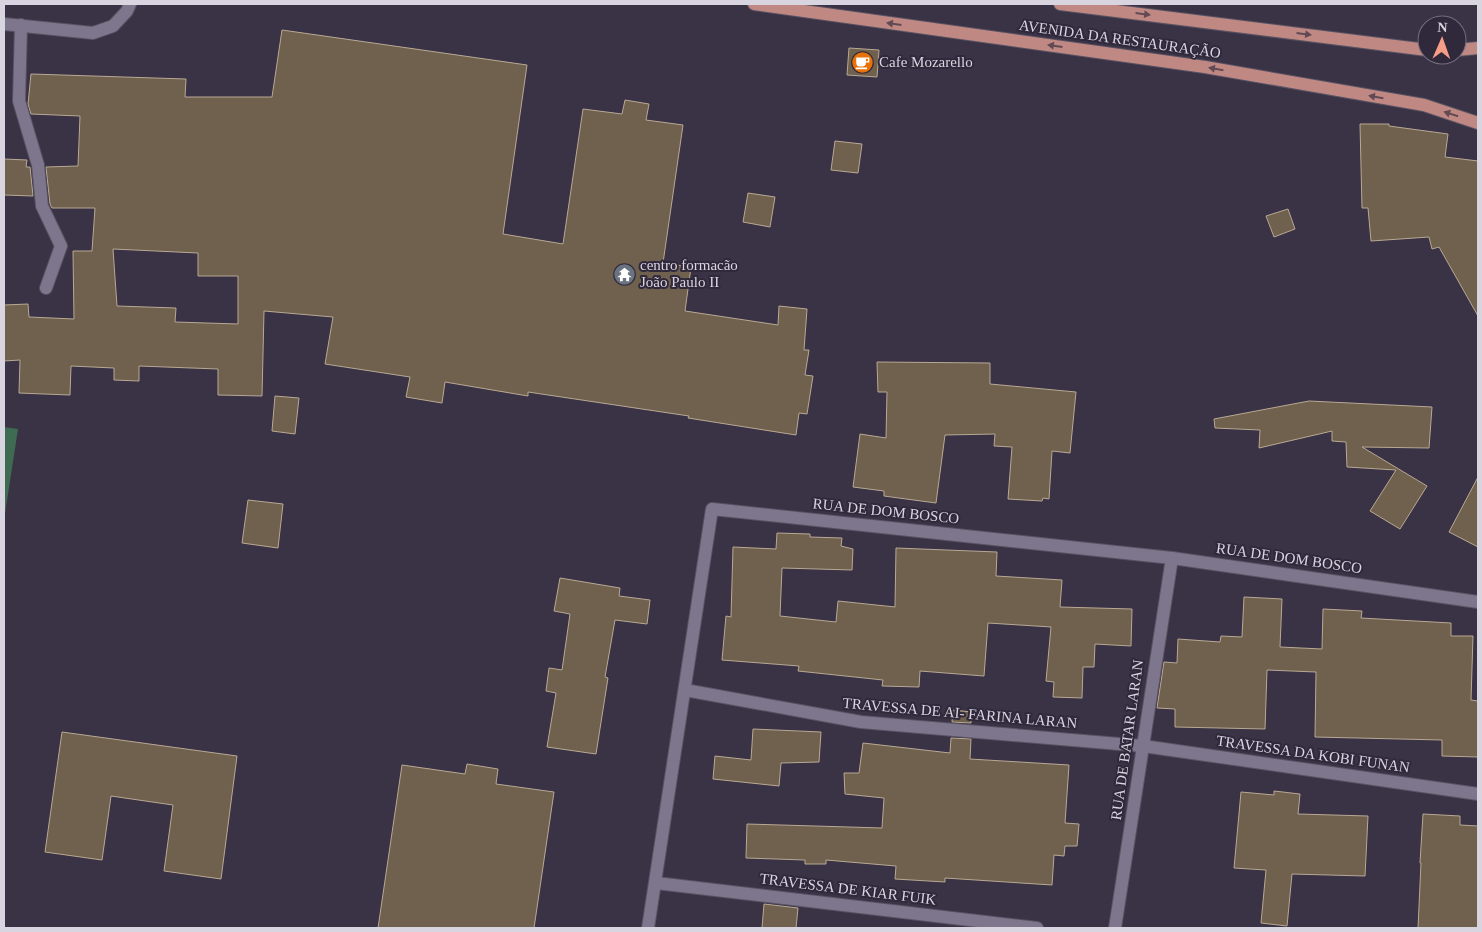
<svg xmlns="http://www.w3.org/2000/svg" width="1482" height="932" font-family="Georgia,serif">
<rect width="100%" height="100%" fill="#3a3346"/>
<polygon fill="#3e6b51" points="4,427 18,429 4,520"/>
<g fill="#6f614e" stroke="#b9a994" fill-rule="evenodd">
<path d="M282,30l245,35 -24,169 60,10 20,-135 39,5 3,-14 24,4 -3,16 37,5 -20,138 28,4 -6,44 93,14 1,-19 28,3 -3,41h5l-4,25 8,1 -6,38 -8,-1 -3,22 -108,-17 1,-2 -161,-24v4l-83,-14 -3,21 -36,-6 4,-20 -85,-13 8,-47 -69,-6 -2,85 -44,-1v-26l-79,-3v15l-25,-1v-12l-43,-2 -1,29 -51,-2 1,-33 -16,1v-56l24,-1 1,13 45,2 -1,-68h19l3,-43h-43l-2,-4 -4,-37 32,-1 2,-50 -49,-2 -3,-10 3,-30 155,5 -1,18h87zM113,249l85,4v23h40v48l-63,-2 1,-14 -59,-2z"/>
<polygon points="849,48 879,50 877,77 847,75"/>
<polygon points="1360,124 1389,124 1389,126 1448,134 1445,157 1478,161 1478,316 1439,247 1432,249 1429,237 1371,241 1368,208 1362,208"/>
<polygon points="835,141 862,144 858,173 831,170"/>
<polygon points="4,159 27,160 26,167 30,167 33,196 4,195"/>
<polygon points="748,193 775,197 770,227 743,222"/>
<polygon points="1288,209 1295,229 1274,237 1266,216"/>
<polygon points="877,362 990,363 990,384 1076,392 1070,453 1052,451 1049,499 1043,498 1042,501 1008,499 1012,447 994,446 995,434 945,435 936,503 884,496 884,491 853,487 860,434 886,438 887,392 878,392"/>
<polygon points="275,396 299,398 295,434 272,431"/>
<polygon points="1309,401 1432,407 1429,448 1362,447 1427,486 1400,529 1370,511 1396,470 1347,467 1346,442 1332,441 1332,431 1259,448 1260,430 1215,428 1214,419"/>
<polygon points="1478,477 1478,547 1449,532"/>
<polygon points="248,500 283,504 278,548 242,543"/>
<polygon points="777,533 810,534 810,537 842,538 841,546 853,549 852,570 782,568 780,616 836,622 838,601 895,607 896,548 997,552 996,576 1062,580 1060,607 1132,609 1131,646 1095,644 1094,667 1083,667 1082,698 1053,697 1054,682 1046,681 1051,627 988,623 984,676 920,671 919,687 882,686 883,680 798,671 799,666 722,660 726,616 731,617 733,547 776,549"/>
<polygon points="560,578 620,588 619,596 650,600 647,624 615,620 605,677 608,678 596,754 547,747 556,693 546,691 549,668 562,670 570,614 554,611"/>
<polygon points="1244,597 1282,599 1280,647 1322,649 1323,609 1362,611 1361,618 1451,623 1451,636 1473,636 1471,700 1478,701 1478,757 1442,756 1442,740 1315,737 1316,672 1267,670 1265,729 1175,727 1175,709 1157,708 1164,662 1177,663 1178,639 1220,642 1221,636 1242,637"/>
<polygon points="953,710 972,712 971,723 952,722"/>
<polygon points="753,729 821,732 819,762 781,763 779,786 713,779 715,756 751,760"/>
<polygon points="62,732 237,756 221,879 164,871 173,805 111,796 102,860 45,852"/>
<polygon points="951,738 971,739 970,759 1069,765 1065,823 1079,824 1077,846 1065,846 1064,856 1054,855 1052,885 945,878 945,882 895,879 896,866 826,860 826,864 805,864 805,860 746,858 747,824 882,828 884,798 845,794 844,773 859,773 863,743 950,753"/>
<polygon points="467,764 498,769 496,784 554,792 534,928 378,928 402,765 465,774"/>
<polygon points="1274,791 1300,794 1298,814 1368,816 1365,876 1292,874 1287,926 1261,923 1266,870 1234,868 1241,792 1274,795"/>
<polygon points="1423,814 1460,816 1460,825 1478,826 1478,928 1418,928 1421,863 1420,863"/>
<polygon points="764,904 798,908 796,928 762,928"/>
</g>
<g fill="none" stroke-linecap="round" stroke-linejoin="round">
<defs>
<g id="street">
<polyline points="4,24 93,33 113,26 127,11 130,4"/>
<polyline points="21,25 19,101 38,165 42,206 61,246 46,288"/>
<polyline points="685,690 861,722 1143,746 1478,794"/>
<polyline points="656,883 1037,928"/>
<polyline points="648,928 712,509 1172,558 1478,602"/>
<polyline points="1115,928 1172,558"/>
</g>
<g id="primary">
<polyline points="754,4 1205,67 1424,105 1478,123"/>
<polyline points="1060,4 1427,50"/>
<polyline points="1457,50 1478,48"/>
</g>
</defs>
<use href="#street" stroke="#585262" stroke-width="14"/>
<use href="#primary" stroke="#585262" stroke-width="14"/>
<use href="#street" stroke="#7e768c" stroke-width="12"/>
<use href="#primary" stroke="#c08882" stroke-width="12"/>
</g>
<defs><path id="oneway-solid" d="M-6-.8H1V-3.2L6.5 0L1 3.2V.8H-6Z" transform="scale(1.25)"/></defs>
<g fill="#624a54">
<use href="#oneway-solid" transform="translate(1143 14) rotate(7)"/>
<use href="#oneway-solid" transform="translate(894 24) rotate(-172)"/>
<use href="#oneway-solid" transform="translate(1304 34) rotate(7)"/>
<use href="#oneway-solid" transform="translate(1055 46) rotate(-172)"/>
<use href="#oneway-solid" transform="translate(1216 69) rotate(-170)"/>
<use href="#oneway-solid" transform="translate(1376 97) rotate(-170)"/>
<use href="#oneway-solid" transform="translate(1451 114) rotate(-162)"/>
</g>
<defs>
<symbol id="cafe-disc" viewBox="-11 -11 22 22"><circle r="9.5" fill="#e8710a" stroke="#30293b"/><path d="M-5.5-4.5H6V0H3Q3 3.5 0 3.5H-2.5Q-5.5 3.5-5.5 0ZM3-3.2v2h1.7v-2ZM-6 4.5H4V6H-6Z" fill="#fff"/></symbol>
<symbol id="temple-disc" viewBox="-11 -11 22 22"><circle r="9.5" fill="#6b7280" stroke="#30293b"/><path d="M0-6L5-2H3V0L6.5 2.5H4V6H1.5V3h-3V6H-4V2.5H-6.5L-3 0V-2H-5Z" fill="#fff"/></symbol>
</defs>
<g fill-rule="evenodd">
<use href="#cafe-disc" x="850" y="50" width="25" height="25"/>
<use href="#temple-disc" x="612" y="262" width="25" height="25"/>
</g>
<g text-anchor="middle" stroke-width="4" stroke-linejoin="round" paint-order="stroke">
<g font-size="15" fill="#d8d4e0" stroke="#30293b">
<text transform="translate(1120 39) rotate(8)" y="5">AVENIDA DA RESTAURAÇÃO</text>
<text transform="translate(886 511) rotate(6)" y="5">RUA DE DOM BOSCO</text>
<text transform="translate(1289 558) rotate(8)" y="5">RUA DE DOM BOSCO</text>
<text transform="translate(960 713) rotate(5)" y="5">TRAVESSA DE AI- FARINA LARAN</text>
<text transform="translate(1127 740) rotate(-82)" y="5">RUA DE BATAR LARAN</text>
<text transform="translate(1313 754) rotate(8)" y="5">TRAVESSA DA KOBI FUNAN</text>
<text transform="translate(848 889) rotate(7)" y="5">TRAVESSA DE KIAR FUIK</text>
</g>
<g font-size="15" fill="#d8d4e0" stroke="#30293b" text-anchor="start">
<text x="879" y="67">Cafe Mozarello</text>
<text x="640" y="270">centro formacão<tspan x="640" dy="17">João Paulo II</tspan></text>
</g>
</g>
<rect width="1482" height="932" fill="none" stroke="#d8d4e0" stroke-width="10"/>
<g transform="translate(1442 40) rotate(2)"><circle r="24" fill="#30293b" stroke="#736d7d"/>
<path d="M0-4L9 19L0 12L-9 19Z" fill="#f49e87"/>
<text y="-8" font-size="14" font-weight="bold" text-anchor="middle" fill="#d8d4e0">N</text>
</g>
</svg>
